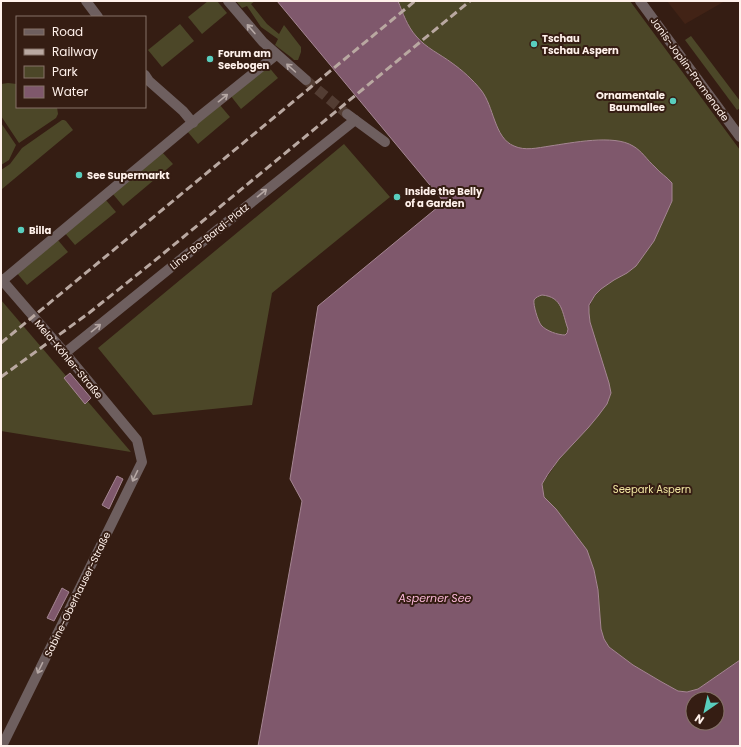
<svg xmlns="http://www.w3.org/2000/svg" width="741" height="747" font-family="Poppins,sans-serif">
<rect width="100%" height="100%" fill="#351d13"/>
<polygon fill="#422316" points="667,1 725,1 685,24"/>
<g fill="#4c4728">
<polygon points="208,1 217,1 227,13 202,34 188,17"/>
<polygon points="236,1 255,1 251,4 267,24 279,34 284,25 301,47 301,52 298,60 294,60 292,58 275,45 278,39 261,27 247,6 242,8"/>
<path d="M388,1h242l110,149v510l-42,29 -11,3 -9,-1 -18,-10 -27,-16 -24,-18 -5,-8 -3,-10 -3,-39 -4,-20 -40,-63 -10,-10 -2,-13 12,-17 39,-135c-5,-16 -7,-22 2,-37l64,-66 13,-28 -66,-61h-8l-70,10 -14,-4 -8,-4 -8,-1 -18,-52 -18,-18 -11,-9 -15,-9 -11,-8 -9,-9 -6,-7 -11,-26z"/>
<polygon points="180,24 194,41 162,67 148,50"/>
<polygon points="691,36 740,101 740,108 737,110 685,40"/>
<polygon points="267,65 278,78 241,109 230,95"/>
<polygon points="8,83 17,84 17,107 57,107 58,114 56,118 19,143 1,116 1,84"/>
<polygon points="219,104 230,117 198,144 187,131"/>
<polygon points="62,120 64,120 66,121 73,130 2,189 1,170 10,164 22,148"/>
<polygon points="1,123 16,145 9,160 1,165"/>
<polygon points="344,144 390,197 272,293 252,405 153,415 98,348"/>
<polygon points="162,152 173,164 123,206 112,193"/>
<polygon points="105,199 116,212 75,245 64,232"/>
<polygon points="57,239 68,252 27,285 16,272"/>
<path d="M527,291c12,2 26,4 34,14l7,24 -3,6c-7,0 -18,-4 -23,-9 -5,-6 -12,-27 -15,-35z"/>
<polygon points="1,300 131,452 1,431"/>
</g>
<g fill="#7f586c" stroke="#a58692" fill-rule="evenodd">
<path d="M277,1h121c5,12 9,25 18,35 10,12 24,18 36,27 10,7 21,17 29,27 13,16 13,48 33,56 11,5 23,2 36,0 21,-3 64,-12 83,0 9,5 14,14 22,21 5,6 12,10 17,16v18l-18,40 -18,25 -9,7 -13,7 -13,9 -6,6 -6,10v8l1,9 19,61 2,10 -4,11 -9,12 -10,12 -29,31 -11,15 -6,10 2,13 12,12 31,41 7,20 4,20 3,39 3,10 5,8 24,18 27,16 18,10 9,1 11,-3 42,-29v86h-482l44,-245 -12,-22 28,-173 126,-104zM542,295c21,2 20,18 26,34l-1,4 -2,2c-7,0 -19,-4 -24,-10 -3,-4 -8,-20 -7,-25 2,-3 5,-4 8,-5zM693,699h24v24h-24z"/>
<polygon points="70,373 91,398 85,404 64,378"/>
<polygon points="117,476 123,479 109,509 102,505"/>
<polygon points="62,588 69,592 54,621 47,618"/>
</g>
<g fill="none" stroke-linecap="round" stroke-linejoin="round">
<polyline stroke="#533d33" stroke-width="10" stroke-dasharray="10 5" stroke-linecap="butt" points="306,80 347,114"/>
<g stroke="#6e5f5f" stroke-width="10">
<polyline points="86,1 98,17"/>
<polyline points="228,1 263,42 306,80"/>
<polyline points="640,1 740,137"/>
<polyline points="145,75 149,81 183,111 193,123"/>
<polyline points="347,114 385,142"/>
<polyline points="1,279 65,353 137,440 142,462 2,746"/>
<polyline points="2,281 200,116 276,55"/>
<polyline points="65,353 237,214 355,120"/>
</g>
<g stroke="#b9a8a1" stroke-width="3" stroke-dasharray="8 4" stroke-linecap="butt">
<polyline points="1,343 415,1"/>
<polyline points="1,377 89,313 153,262 470,1"/>
</g>
</g>
<defs><path id="oneway-shaft" d="M-6 0H5M1.5-3L5.5 0L1.5 3" fill="none" stroke-width="1.6" stroke-linecap="round" stroke-linejoin="round"/></defs>
<g stroke="#b6a8a5">
<use href="#oneway-shaft" transform="translate(251 29) rotate(-131)"/>
<use href="#oneway-shaft" transform="translate(291 68) rotate(-138)"/>
<use href="#oneway-shaft" transform="translate(223 98) rotate(-39)"/>
<use href="#oneway-shaft" transform="translate(262 193) rotate(-39)"/>
<use href="#oneway-shaft" transform="translate(96 328) rotate(-39)"/>
<use href="#oneway-shaft" transform="translate(135 476) rotate(116)"/>
<use href="#oneway-shaft" transform="translate(40 668) rotate(116)"/>
</g>
<g fill="#59cebe" stroke="#351d13" stroke-width="1.5">
<circle cx="534" cy="44" r="4"/>
<circle cx="210" cy="59" r="4"/>
<circle cx="673" cy="101" r="4"/>
<circle cx="79" cy="175" r="4"/>
<circle cx="397" cy="197" r="4"/>
<circle cx="21" cy="230" r="4"/>
</g>
<g text-anchor="middle" stroke-width="4" stroke-linejoin="round" paint-order="stroke">
<g font-size="10" font-weight="bold" fill="#fff1eb" stroke="#351d13" text-anchor="start">
<text x="542" y="42">Tschau<tspan x="542" dy="12">Tschau Aspern</tspan></text>
<text x="218" y="57">Forum am<tspan x="218" dy="12">Seebogen</tspan></text>
<text x="665" y="99" text-anchor="end">Ornamentale<tspan x="665" dy="12">Baumallee</tspan></text>
<text x="87" y="179">See Supermarkt</text>
<text x="405" y="195">Inside the Belly<tspan x="405" dy="12">of a Garden</tspan></text>
<text x="29" y="234">Billa</text>
</g>
<g font-size="10" fill="#fff1eb" stroke="#351d13">
<text transform="translate(690 69) rotate(54)" y="4">Janis-Joplin-Promenade</text>
<text transform="translate(209 236) rotate(-39)" y="4">Lina-Bo-Bardi-Platz</text>
<text transform="translate(69 359) rotate(50)" y="4">Mela-Köhler-Straße</text>
<text transform="translate(77 594) rotate(-64)" y="4">Sabine-Oberhauser-Straße</text>
</g>
<g font-size="10" fill="#f1e6a1" stroke="#351d13">
<text x="652" y="493">Seepark Aspern</text>
</g>
<g font-size="11" font-style="italic" fill="#fcb9da" stroke="#351d13">
<text x="435" y="602">Asperner See</text>
</g>
</g>
<rect width="741" height="747" fill="none" stroke="#fff1eb" stroke-width="4"/>
<rect x="16" y="16" width="130" height="92" fill="#351d13" stroke="#867269"/>
<rect x="24" y="29" width="20" height="6" fill="#6e5f5f" stroke="#867269"/>
<text x="52" y="36" font-size="12" fill="#fff1eb">Road</text>
<rect x="24" y="49" width="20" height="6" fill="#b9a8a1" stroke="#867269"/>
<text x="52" y="56" font-size="12" fill="#fff1eb">Railway</text>
<rect x="24" y="66" width="20" height="12" fill="#4c4728" stroke="#867269"/>
<text x="52" y="76" font-size="12" fill="#fff1eb">Park</text>
<rect x="24" y="86" width="20" height="12" fill="#7f586c" stroke="#867269"/>
<text x="52" y="96" font-size="12" fill="#fff1eb">Water</text>
<g transform="translate(705 711) rotate(214)"><circle r="19" fill="#351d13" stroke="#867269"/>
<path d="M0-3L7 15L0 10L-7 15Z" fill="#59cebe"/>
<text y="-6" font-size="11" font-weight="bold" text-anchor="middle" fill="#fff1eb">N</text>
</g>
</svg>
